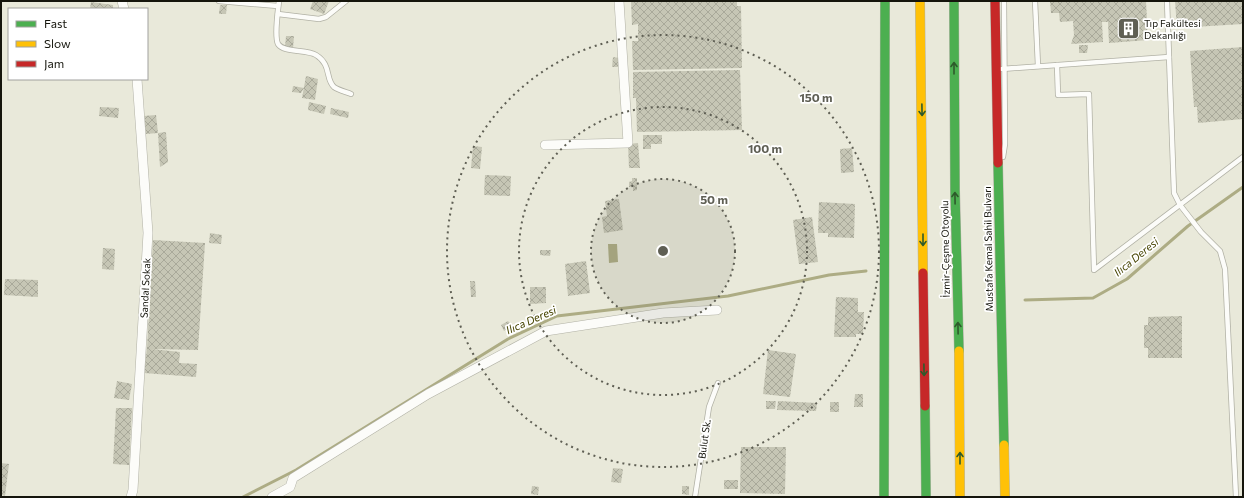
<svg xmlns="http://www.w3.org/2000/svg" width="1244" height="498" font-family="Commissioner,sans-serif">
<defs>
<pattern id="building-cross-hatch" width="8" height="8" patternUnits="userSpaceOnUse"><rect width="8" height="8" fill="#c6c6b5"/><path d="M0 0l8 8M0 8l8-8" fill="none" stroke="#a9a99a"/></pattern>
</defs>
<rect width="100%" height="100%" fill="#e9e9da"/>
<polygon fill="#adac84" points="608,244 617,244 618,262 609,263"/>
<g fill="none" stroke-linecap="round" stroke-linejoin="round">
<g stroke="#adac84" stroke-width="3">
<polyline points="1025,300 1093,298 1127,279 1188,226 1243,187"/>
<polyline points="243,497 296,470 508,339 557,316 728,296 829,275 866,271"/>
</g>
</g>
<g fill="url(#building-cross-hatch)">
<polygon points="313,1 329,1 324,14 310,9"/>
<polygon points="631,1 737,1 737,6 741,6 742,68 633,70 632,41 638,41 638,24 632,25"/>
<polygon points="1050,1 1146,1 1148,40 1109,43 1108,22 1102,22 1103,42 1071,44 1074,35 1073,21 1060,22 1059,13 1051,13"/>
<polygon points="1175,1 1243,1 1243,24 1177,28"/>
<polygon points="91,2 113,5 113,9 90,9"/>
<polygon points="220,5 227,5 226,14 219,14"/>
<polygon points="286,36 294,36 293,48 285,47"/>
<polygon points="1079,45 1088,45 1087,53 1079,53"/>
<polygon points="1243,47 1243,119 1198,123 1197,107 1194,107 1190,51"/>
<polygon points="613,57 619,58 618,67 612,67"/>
<polygon points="740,70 742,130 637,132 636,98 633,98 633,72"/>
<polygon points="306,76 318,79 315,100 302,98"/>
<polygon points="293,86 304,88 301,93 292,92"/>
<polygon points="309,102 326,106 324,114 308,110"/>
<polygon points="100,107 119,108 118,118 99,116"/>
<polygon points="331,108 349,112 348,118 330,114"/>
<polygon points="156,115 158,133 146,134 144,116"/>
<polygon points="166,132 168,162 160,167 158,133"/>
<polygon points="643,135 662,135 662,144 651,144 651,149 643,149"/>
<polygon points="638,143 640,168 629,168 628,144"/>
<polygon points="473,146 482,147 480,169 471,168"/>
<polygon points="852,148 854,172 841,173 840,149"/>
<polygon points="485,175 511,176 510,196 484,195"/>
<polygon points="632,178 637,178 637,190 633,191 633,187 629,187 629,182 632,181"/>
<polygon points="619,199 623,230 604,233 602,217 607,216 605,201"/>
<polygon points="819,202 855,204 854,238 828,237 828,233 818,233"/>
<polygon points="812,217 818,262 799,264 793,220"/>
<polygon points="210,233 222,235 221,244 209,243"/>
<polygon points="153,240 205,243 198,350 152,349 180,352 179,363 197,364 196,377 144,373 147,348"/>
<polygon points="103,248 115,249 114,270 102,269"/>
<polygon points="540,250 551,250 550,256 540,255"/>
<polygon points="586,261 590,293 568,296 565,264"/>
<polygon points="5,279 38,280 38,297 4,295"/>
<polygon points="470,281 475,281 476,297 471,297"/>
<polygon points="530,287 546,287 546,303 530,304"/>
<polygon points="836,297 858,298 858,312 864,312 863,334 856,334 856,337 834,337"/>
<polygon points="1182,316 1182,358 1148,358 1148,348 1144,348 1144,325 1148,325 1148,317"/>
<polygon points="508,321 512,326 504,331 501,325"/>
<polygon points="768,350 796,354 790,397 763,394"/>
<polygon points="117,381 132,384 129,400 114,398"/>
<polygon points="855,394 863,394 863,407 854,407"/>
<polygon points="766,401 776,401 775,409 766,409"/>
<polygon points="778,401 817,403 816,411 777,410"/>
<rect x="830" y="402" width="9" height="10"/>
<polygon points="116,408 132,408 129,465 113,464"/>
<polygon points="741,447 786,447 785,494 740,493"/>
<polygon points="1,463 9,464 5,496 1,495"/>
<polygon points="613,468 623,469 621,483 611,482"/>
<rect x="724" y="480" width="14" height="9"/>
<polygon points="532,486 539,487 538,495 531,494"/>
<polygon points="682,486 689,486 689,495 682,494"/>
</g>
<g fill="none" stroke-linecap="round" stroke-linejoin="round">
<defs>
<g id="lane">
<polyline points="219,1 278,6"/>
<path d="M279,1c-1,10 -5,35 -1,43 6,9 28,5 38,11 16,10 9,24 18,32 4,3 12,5 17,7"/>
<polyline points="1035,1 1038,66"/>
<polyline points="1167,1 1174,193 1180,205 1201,232 1220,251 1225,269 1236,497"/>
<polyline points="278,14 319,19 326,17 346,1"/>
<polyline points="1057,65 1058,95 1089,94 1094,270 1243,157"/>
<polyline points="1002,69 1169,57"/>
<polyline points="1003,157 1005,144 1004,1"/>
<polyline points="695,497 709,407 718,383"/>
</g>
<g id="street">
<polyline points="122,1 124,9"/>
<polyline points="545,145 628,143 619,1"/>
<polyline points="131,497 133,490 148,233 137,79"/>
<polyline points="272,497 290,487 293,478 428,394 546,331 663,313 717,310"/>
</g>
<g id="fast">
<polyline points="954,1 955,190 959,351"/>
<polyline points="998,163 1004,445"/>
<polyline points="925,406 926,497"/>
<polyline points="884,497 885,1"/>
</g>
<g id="slow">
<polyline points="920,1 923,273"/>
<polyline points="959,351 960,497"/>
<polyline points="1004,445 1005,497"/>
</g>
<g id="jam">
<polyline points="995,1 998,163"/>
<polyline points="923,273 925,406"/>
</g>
</defs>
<use href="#lane" stroke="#b1b1a5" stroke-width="6"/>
<use href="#street" stroke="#b1b1a5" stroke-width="10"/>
<use href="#fast" stroke="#b1b1a5" stroke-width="10"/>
<use href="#slow" stroke="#b1b1a5" stroke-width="10"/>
<use href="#jam" stroke="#b1b1a5" stroke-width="10"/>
<use href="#lane" stroke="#fcfcf9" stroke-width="4.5"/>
<use href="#street" stroke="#fcfcf9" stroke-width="9"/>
<use href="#fast" stroke="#4caf50" stroke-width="9"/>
<use href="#slow" stroke="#ffc107" stroke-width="9"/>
<use href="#jam" stroke="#c62828" stroke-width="9"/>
</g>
<defs><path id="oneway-shaft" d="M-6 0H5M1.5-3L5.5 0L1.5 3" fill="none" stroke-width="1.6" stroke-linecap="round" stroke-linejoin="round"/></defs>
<g stroke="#2e5a2b">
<use href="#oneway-shaft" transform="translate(954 68) rotate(-90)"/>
<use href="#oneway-shaft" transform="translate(922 110) rotate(89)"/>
<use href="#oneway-shaft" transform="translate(955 198) rotate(-91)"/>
<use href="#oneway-shaft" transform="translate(923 240) rotate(90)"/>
<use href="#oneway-shaft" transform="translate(958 328) rotate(-91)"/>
<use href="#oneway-shaft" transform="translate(924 370) rotate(89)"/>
<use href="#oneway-shaft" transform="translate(960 458) rotate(-90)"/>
</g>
<circle cx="663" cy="251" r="72" fill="#5f5f54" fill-opacity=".12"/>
<g fill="none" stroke="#5f5f54" stroke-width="2" stroke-dasharray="2 4">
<circle cx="663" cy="251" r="72"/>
<circle cx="663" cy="251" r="144"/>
<circle cx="663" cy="251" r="216"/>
</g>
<defs>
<symbol id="building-square" viewBox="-11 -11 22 22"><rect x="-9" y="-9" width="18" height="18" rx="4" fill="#5f5f54" stroke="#fff"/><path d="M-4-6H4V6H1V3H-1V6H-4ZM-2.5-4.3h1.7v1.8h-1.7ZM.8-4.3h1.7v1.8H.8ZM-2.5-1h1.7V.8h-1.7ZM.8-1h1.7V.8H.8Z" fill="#fff"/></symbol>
</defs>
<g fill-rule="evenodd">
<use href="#building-square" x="1116" y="16" width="25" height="25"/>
</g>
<g text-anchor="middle" stroke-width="3.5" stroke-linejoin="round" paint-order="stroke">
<g font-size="10" fill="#15150c" stroke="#fff" text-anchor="start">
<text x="1144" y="27">Tıp Fakültesi<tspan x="1144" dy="12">Dekanlığı</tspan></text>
</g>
<g font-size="10" fill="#15150c" stroke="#fff">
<text transform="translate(945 249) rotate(-91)" y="4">İzmir-Çeşme Otoyolu</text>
<text transform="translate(988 249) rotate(-91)" y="4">Mustafa Kemal Sahil Bulvarı</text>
<text transform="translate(145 288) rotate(-87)" y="4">Sandal Sokak</text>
<text transform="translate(704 439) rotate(-82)" y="4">Bulut Sk.</text>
</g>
<g font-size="11" font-style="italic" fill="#474502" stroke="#fff">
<text transform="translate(1136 257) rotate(-39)" y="4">Ilıca Deresi</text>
<text transform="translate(531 320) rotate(-24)" y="4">Ilıca Deresi</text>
</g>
</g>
<circle cx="663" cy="251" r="6" fill="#5f5f54" stroke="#fff" stroke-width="2"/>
<g font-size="12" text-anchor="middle" font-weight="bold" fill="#5f5f54" stroke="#fff" stroke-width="3.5" stroke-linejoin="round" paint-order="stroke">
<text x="816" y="102">150 m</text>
<text x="765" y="153">100 m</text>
<text x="714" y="204">50 m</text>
</g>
<rect width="1244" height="498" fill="none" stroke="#15150c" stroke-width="4"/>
<rect x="8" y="8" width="140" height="72" fill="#ffffff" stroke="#a1a19e"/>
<rect x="16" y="21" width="20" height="6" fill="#4caf50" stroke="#a1a19e"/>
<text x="44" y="28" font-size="12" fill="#15150c">Fast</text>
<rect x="16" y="41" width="20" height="6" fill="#ffc107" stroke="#a1a19e"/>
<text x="44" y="48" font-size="12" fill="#15150c">Slow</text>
<rect x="16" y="61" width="20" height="6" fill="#c62828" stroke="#a1a19e"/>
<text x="44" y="68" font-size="12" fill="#15150c">Jam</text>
</svg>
